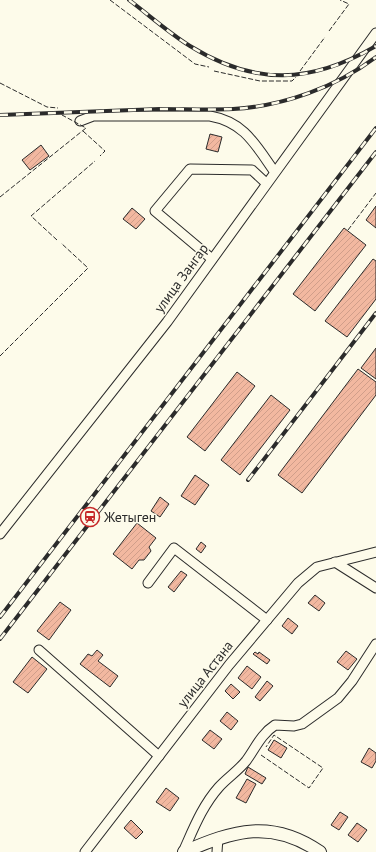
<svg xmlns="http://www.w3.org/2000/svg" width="376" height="852" font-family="'PT Sans',sans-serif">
<defs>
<pattern id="building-hatch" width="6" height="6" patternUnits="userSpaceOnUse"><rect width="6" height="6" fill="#f2b8a0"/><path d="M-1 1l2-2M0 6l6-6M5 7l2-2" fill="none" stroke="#d09e8a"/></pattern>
</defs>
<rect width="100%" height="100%" fill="#fdfbea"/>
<g fill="url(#building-hatch)" stroke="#2b2b2b">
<polygon points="210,134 222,137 218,152 206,149"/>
<polygon points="41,145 49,156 30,170 22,160"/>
<polygon points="376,206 376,228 366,220"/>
<polygon points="132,208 145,219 136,229 123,219"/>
<polygon points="344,228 366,245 315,311 293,294"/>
<polygon points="373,259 376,261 376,299 347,337 325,321"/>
<polygon points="376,348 376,379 361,368"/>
<polygon points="358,369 376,382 376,395 302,493 278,475"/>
<polygon points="237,372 255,386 205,451 187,437"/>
<polygon points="271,395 290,410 240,475 221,460"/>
<polygon points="195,475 209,485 195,505 181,496"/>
<polygon points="160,497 169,504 160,517 151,511"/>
<polygon points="137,523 156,538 149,547 151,551 144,560 139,560 132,569 113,554"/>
<polygon points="201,542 206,546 201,553 196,549"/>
<polygon points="181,571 187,575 174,592 168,587"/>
<polygon points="315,595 325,603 319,611 308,603"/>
<polygon points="60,602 71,610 49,640 37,631"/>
<polygon points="288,618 298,626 292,634 282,626"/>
<polygon points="97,650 103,655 98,661 118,676 110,687 80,664 88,654 92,656"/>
<polygon points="346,651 357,659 348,670 337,662"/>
<polygon points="255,652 258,654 259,652 270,660 267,664 253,654"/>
<polygon points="32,657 47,669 28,693 13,682"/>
<polygon points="247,666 261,677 252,689 238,678"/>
<polygon points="267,681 273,686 260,701 255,697"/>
<polygon points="231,684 240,692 233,699 225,691"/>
<polygon points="227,712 238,721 231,730 220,721"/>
<polygon points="210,730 222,739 214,749 202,740"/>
<polygon points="274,740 287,748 281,758 268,750"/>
<polygon points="369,748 376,753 376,761 372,768 361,762"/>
<polygon points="248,767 266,778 262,784 245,774"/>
<polygon points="247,779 256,784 246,803 236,798"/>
<polygon points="166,788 179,798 170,811 156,802"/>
<polygon points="340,812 348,817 339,830 331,825"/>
<polygon points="131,820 143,832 136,839 124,828"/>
<polygon points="357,823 367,830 358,842 348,835"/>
</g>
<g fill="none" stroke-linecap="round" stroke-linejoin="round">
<defs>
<g id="minor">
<path d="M80,121l13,-5h117c34,6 45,28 64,55"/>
<polyline points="212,259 155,211 190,169 252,170 266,183"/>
<polyline points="0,534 167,322 376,33"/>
<polyline points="335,562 376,588"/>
<polyline points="148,583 174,548 267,620"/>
<polyline points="39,650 159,756"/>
<polyline points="85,852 229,665 298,583 317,567 376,552"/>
<path d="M183,852c10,-22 19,-46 36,-65 8,-9 19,-16 27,-26 9,-12 15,-27 29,-36l19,1 8,-2 36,-26 14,-17 24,-37"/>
<polyline points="217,852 218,838"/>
</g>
<path id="major" d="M184,852c50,-22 88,-33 136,0"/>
</defs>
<use href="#minor" stroke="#2b2b2b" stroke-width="11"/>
<use href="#major" stroke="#2b2b2b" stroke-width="14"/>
<use href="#minor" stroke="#fdfbea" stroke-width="9"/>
<use href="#major" stroke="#fdfbea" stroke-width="12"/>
<defs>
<g id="rail">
<path d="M129,0c20,15 40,33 61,46 65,40 121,38 186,0"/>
<path d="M0,115c53,-2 107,-4 160,-6 25,0 49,1 73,0 51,-3 103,-22 143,-52"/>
<polyline points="248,480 376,313"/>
<polyline points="0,617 376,128"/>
<polyline points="0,639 376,152"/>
</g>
</defs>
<use href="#rail" stroke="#2b2b2b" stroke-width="4"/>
<use href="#rail" stroke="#fdfbea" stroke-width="2.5" stroke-dasharray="8" stroke-linecap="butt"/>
<g stroke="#2b2b2b" stroke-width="1" stroke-dasharray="5 2" stroke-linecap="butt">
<polyline points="110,0 195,64 209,67"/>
<polyline points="329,31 349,4 340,0"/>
<polyline points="214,71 260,81 292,81 296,77"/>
<polyline points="300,71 325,37"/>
<polyline points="0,83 47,107 58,108"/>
<polyline points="83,131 105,151 100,156"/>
<polyline points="0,197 86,128 62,115 60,112"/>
<polyline points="348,230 376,193"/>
<polyline points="57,240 31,216 95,161"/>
<polyline points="0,356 88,268 61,243"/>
<polyline points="261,755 309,788 323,768 274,735 266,747"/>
</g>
</g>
<defs>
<symbol id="station-ring" viewBox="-11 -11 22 22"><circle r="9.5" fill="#fdfbea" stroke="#c62828" stroke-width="1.5"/><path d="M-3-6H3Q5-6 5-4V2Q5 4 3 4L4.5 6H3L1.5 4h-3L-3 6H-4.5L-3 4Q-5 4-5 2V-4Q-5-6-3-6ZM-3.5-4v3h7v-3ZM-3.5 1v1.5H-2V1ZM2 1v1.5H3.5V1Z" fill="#c62828"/></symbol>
</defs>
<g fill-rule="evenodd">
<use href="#station-ring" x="79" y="506" width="22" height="22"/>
</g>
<g text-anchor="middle" stroke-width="3" stroke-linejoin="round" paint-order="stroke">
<g font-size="14" fill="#2b2b2b" stroke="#fdfbea">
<text transform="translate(181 278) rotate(-54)" y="5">улица Зангар</text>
<text transform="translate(205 674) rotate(-52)" y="5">улица Астана</text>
</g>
<g font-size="14" fill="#2b2b2b" stroke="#fdfbea" text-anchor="start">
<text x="104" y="522">Жетыген</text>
</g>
</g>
</svg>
